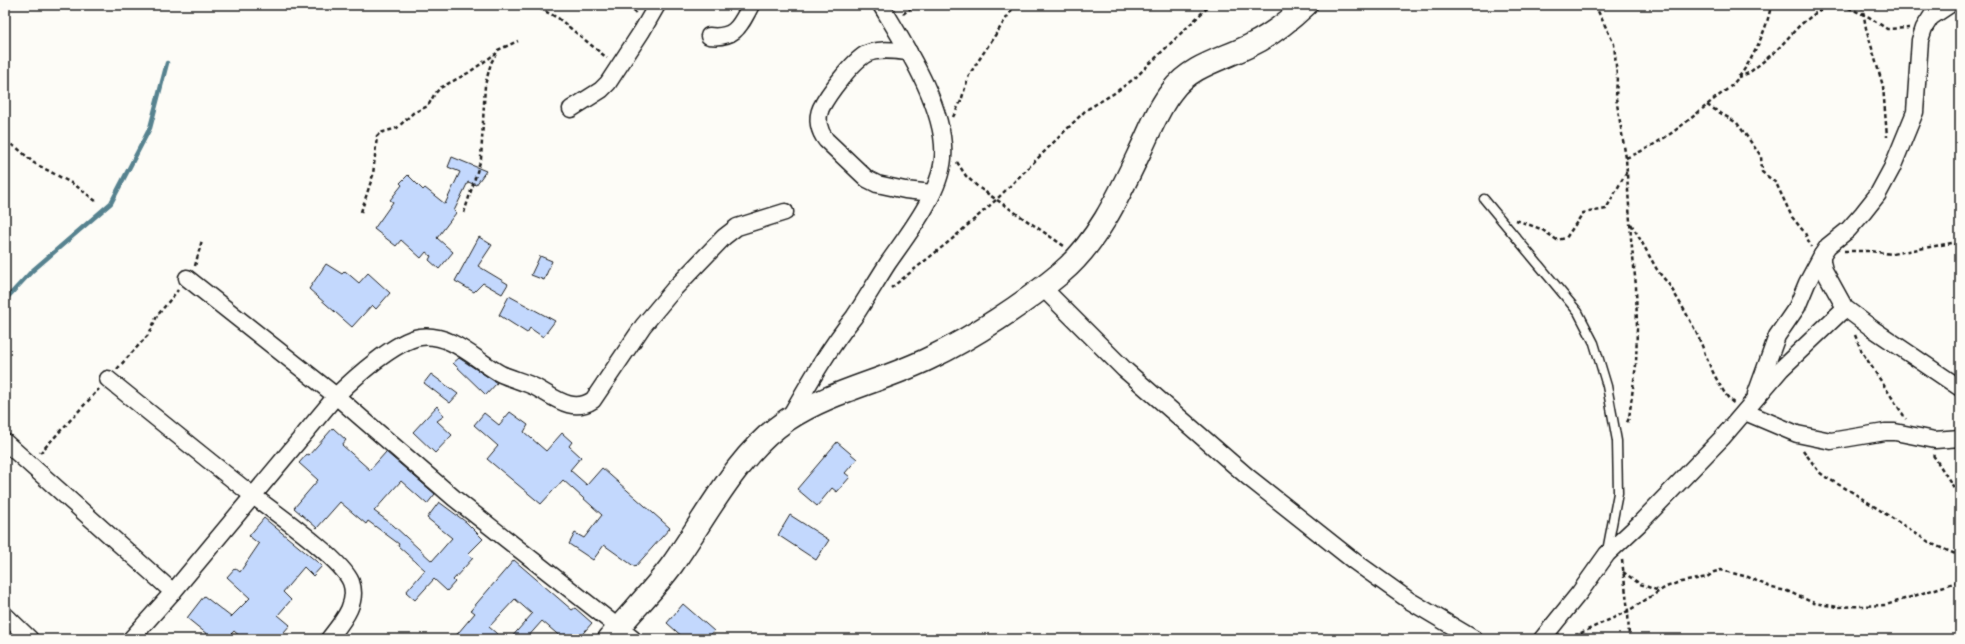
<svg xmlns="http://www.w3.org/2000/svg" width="1965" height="644" font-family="'Playpen Sans',sans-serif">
<rect width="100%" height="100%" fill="#fdfcf7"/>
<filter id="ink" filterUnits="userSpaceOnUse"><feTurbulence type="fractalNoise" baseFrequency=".025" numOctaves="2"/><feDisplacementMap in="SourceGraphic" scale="8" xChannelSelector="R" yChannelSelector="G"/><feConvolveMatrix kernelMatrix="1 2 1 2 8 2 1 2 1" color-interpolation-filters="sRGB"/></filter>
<g filter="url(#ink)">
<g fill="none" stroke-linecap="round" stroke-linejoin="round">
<polyline stroke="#56828f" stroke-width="4.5" points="5,300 32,271 111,203 150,128 167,63"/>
</g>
<g fill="#c3d8fd" stroke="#1c1c1c">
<polygon points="452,157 486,171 476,185 468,182 454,211 456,213 437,238 453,252 439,269 429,260 431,256 426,252 421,258 401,240 396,246 374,229 393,202 390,200 402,185 400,183 408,175 423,190 425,188 445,204 460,172 448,167"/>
<polygon points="479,237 492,245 478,266 508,284 502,294 483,283 474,292 455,281"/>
<polygon points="540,256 552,261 544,280 531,275"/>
<polygon points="326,264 342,274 345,271 359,283 368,273 390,293 376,309 372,305 352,327 309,289"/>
<polygon points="509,296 555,321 543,337 530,328 527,333 499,315"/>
<polygon points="459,358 497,383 486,395 453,363"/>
<polygon points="431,374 458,394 450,403 424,383"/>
<polygon points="437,406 444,416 437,421 452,435 435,453 413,432"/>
<polygon points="510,412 528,425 524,432 546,451 562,433 572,442 569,446 581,457 570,470 587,485 602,468 670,528 635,567 604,545 593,560 569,544 575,533 584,538 602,515 563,480 541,504 487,459 498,446 474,425 484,413 499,425"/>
<polygon points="333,428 346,440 342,445 370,470 386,452 435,494 427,504 401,481 374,511 393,525 432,561 452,538 427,518 439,502 466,522 483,539 468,554 473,558 453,580 455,582 447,591 434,579 415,600 406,592 425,570 398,546 399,544 368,521 366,524 340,502 317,528 294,508 318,480 299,463 307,454 309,455"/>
<polygon points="837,442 857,459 845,473 850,477 837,492 832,488 817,506 797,489"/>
<polygon points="790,515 829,540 816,560 778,535"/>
<polygon points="264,518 322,566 313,576 304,567 283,592 291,600 278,615 290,625 278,639 263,639 257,634 252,639 243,639 234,631 226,639 213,639 187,618 204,596 231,617 250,598 227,577 235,568 240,572 259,544 249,536"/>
<polygon points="514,560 572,610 575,608 592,623 578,639 563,639 542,621 526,639 510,639 532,614 515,599 489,627 503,639 453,639 475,613 471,610"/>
<polygon points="683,604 714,631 707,639 685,639 667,623"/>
</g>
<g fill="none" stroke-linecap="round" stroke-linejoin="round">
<defs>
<polyline id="lane" points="1484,199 1578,312 1594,343 1607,386 1617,441 1618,493 1607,551"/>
<g id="street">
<polyline points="1949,5 1931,17 1924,28 1920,40 1915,112 1892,168 1878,194 1863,213 1848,230 1828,246 1822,255 1822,262 1824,270 1845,308 1873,329 1960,388"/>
<path d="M709,36c27,3 31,-11 42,-31"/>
<path d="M909,52c-13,-1 -31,-4 -43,2 -14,8 -38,40 -45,54 -5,11 -2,23 5,32l41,39 10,5 28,6 27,3"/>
<polyline points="571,109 601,90 608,83 642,31 657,5"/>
<path d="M187,278l149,118c18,-18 59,-55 84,-59 32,-4 55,23 81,37 11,5 24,8 34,13 19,10 37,27 58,13l50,-74 31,-37 50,-52 13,-10 48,-15"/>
<polyline points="1042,287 1124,369 1248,477 1354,561 1410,601 1474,639"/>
<path d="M108,379c48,39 96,78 144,116 22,17 90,64 99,87 8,22 -10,41 -22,57"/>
<polyline points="1756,394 1777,336 1797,307 1807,283 1822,255"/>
<polyline points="1745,412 1797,434 1831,441 1885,432 1895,432 1935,440 1960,438"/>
<path d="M789,418c20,-35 40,-70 65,-101 12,-18 23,-37 34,-54 20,-29 52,-69 55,-105 4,-48 -38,-113 -62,-153"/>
<polyline points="5,442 173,592"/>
<polyline points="5,615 30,639"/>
<polyline points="131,639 173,592 336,396 454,498 633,639"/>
<polyline points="1542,639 1580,592 1607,554 1639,524 1722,438 1781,369 1845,308"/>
</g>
<path id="secondary" d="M609,639c20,-25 44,-48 63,-74 35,-49 64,-110 115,-145 43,-29 97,-39 143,-62 42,-20 95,-55 131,-85 38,-32 60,-82 81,-126 9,-19 17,-40 30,-56 19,-26 52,-32 79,-46 21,-10 39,-25 55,-40"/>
</defs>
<use href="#lane" stroke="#1c1c1c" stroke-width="11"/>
<use href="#street" stroke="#1c1c1c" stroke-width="19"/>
<use href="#secondary" stroke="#1c1c1c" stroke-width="25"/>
<g stroke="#1c1c1c" stroke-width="2.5" stroke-dasharray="4 3" stroke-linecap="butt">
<polyline points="533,5 558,18 607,58"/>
<polyline points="628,5 636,13"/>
<polyline points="1595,5 1614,44 1617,76 1616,98 1626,158 1631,238 1636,286 1637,327 1636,365 1629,418 1626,425"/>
<polyline points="1842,5 1869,17 1887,29 1909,28"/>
<polyline points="1862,5 1866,28 1883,86 1887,137"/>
<polyline points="903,14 915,5"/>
<polyline points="1738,77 1749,73 1776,51 1800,25 1826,5"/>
<polyline points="1707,105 1737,123 1761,156 1762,172 1776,183 1792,217 1805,233 1811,247"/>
<polyline points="953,117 961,101 969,75 1015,5"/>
<polyline points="5,142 16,147 34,163 75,185 97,202"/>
<path d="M1626,158c32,-13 55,-31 81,-53 8,-7 16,-12 24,-19 18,-18 36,-55 40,-81"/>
<polyline points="957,162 966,176 978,187 1064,246"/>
<polyline points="361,212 373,175 377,136 380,133 397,128 413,113 428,106 434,95 440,88 468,73 495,54"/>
<polyline points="464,213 481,159 485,85 491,63 498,50 518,41"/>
<polyline points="1516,220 1541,229 1557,240 1566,238 1583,213 1606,209 1627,171"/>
<path d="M1631,224c9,14 16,28 24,42 4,8 10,13 15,20 13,22 27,44 35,68 4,11 20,45 29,49"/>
<polyline points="1844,251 1870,251 1892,254 1952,243 1960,246"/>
<polyline points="195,266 202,240"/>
<polyline points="891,288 951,240 996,200 1086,110 1113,94 1135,78 1210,5"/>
<polyline points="1855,335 1862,352 1906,419"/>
<polyline points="117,369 149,334 157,316 178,290"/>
<polyline points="1803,450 1819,472 1827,478 1852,492 1932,544 1960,556"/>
<polyline points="40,453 99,389"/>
<polyline points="1933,455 1960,497"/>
<polyline points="1622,560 1628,611 1629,639"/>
<polyline points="1623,572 1640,584 1659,591"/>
<polyline points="1568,639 1628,611 1666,587 1677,583 1707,577 1714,572 1721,570 1748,577 1772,588 1787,591 1814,603 1838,607 1886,605 1960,581"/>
</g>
<use href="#lane" stroke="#fdfcf7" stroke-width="8"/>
<use href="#street" stroke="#fdfcf7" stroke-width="16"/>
<use href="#secondary" stroke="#fdfcf7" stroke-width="22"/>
</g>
</g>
<rect width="1965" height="644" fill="none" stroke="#fdfcf7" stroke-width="20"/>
<rect x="10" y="10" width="1945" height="624" fill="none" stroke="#1c1c1c" stroke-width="1.5" filter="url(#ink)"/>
</svg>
